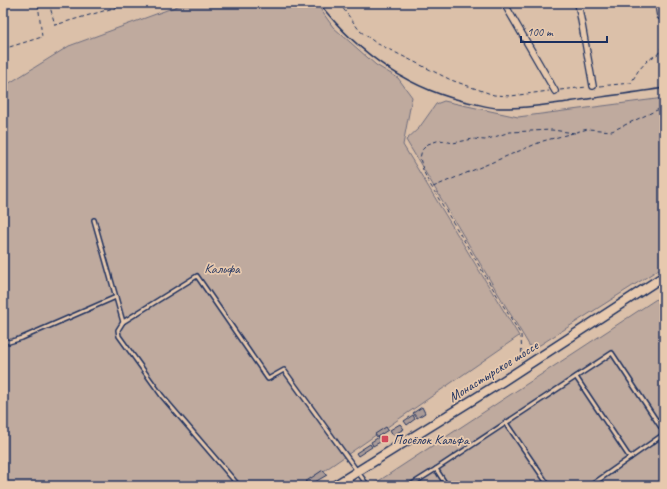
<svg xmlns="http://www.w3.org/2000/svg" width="667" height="489" font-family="Caveat,sans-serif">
<rect width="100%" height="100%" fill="#dbc0a9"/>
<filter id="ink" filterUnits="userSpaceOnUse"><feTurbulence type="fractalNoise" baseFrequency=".025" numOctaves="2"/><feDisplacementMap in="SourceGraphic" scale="8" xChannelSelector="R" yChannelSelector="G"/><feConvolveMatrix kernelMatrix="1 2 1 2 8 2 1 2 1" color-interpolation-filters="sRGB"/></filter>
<g filter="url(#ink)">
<g fill="#bfaa9e" stroke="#6d6c7e">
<polygon points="186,3 316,3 333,27 376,65 398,78 412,97 403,145 519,336 302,486 3,486 3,87 69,46"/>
<polygon points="664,98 664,266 532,350 406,140 419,128 436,104 444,101 518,117"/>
<polygon points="664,294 664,486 371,486"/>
</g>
<g fill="#ab9b97" stroke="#1b2f5e">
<polygon points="422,407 425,413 417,418 413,413"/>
<polygon points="413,415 415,419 407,425 404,421"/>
<polygon points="400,424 404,429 393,435 390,430"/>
<polygon points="386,427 388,430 377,437 375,434"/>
<polygon points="379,437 382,441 373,446 371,442"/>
<polygon points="370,444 372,447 358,456 356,453"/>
<polygon points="323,470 327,475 308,486 305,482"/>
</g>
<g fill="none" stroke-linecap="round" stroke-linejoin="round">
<defs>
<g id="lane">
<polyline points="94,220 123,322 197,276 268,379 284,370 368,486"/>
<polyline points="123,322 118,330 119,336 162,396 239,486"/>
<polyline points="3,340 9,342 22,338 116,297"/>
<polyline points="576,377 630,458"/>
<polyline points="506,423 549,486"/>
<polyline points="436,469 612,353 664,432"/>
<polyline points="409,486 436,469 447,486"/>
<polyline points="590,486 664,434"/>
</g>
<g id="street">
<polyline points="504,3 555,91"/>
<polyline points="578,3 593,86"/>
<polyline points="658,3 660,16 664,16"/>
</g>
<polyline id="secondary" points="334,486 503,381 664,276"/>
</defs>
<use href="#lane" stroke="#1b2f5e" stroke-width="6"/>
<use href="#street" stroke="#1b2f5e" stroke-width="8"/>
<use href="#secondary" stroke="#1b2f5e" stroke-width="11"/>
<g stroke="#1b2f5e" stroke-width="1" stroke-dasharray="4 3" stroke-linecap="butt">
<polyline points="49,3 55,25 131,3"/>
<polyline points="339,3 360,31 376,43 451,80 494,95 511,96 549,91"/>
<polyline points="3,49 42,37 38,3"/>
<polyline points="600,86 631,83 638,71 648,60 658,54 664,43 661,23"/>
<polyline points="560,90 587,87"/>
<polyline points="576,132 588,129 612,131 657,110 664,109"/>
<polyline points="433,187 543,141 573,133"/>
<polyline points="522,360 521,335 428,181 423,170 420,158 422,150 428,144 440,140 453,143 473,139 485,140 510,132 552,130 575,133"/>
<polyline points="355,486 359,484"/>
</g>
<use href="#lane" stroke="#e7c9ae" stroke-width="3"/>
<use href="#street" stroke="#e7c9ae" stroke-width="5.5"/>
<use href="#secondary" stroke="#e7c9ae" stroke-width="8"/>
<path stroke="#1b2f5e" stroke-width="1.5" d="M319,3c39,50 90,87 153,100 9,2 18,5 27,5 23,1 46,-3 69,-6 32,-5 64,-9 96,-14"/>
</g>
</g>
<rect fill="#d1495b" stroke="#e7c9ae" stroke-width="1.5" x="381" y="435" width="8" height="8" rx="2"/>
<g text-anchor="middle" stroke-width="3.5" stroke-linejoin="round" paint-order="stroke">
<g font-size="14" fill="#2b3b64" stroke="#e7c9ae">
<text x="222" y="273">Кальфа</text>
</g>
<g font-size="14" fill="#1b2f5e" stroke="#e7c9ae">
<text transform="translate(493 371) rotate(-32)" y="5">Монастырское шоссе</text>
</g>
<g font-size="14" fill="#1b2f5e" stroke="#e7c9ae" text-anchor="start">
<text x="393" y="444">Посёлок Кальфа</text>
</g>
</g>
<rect width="667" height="489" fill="none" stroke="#e7c9ae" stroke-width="16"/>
<rect x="8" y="8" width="651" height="473" fill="none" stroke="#1b2f5e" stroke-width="1.5" filter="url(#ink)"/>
<path d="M521 36v6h86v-6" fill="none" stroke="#1b2f5e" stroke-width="2"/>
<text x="527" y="36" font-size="12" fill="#1b2f5e" stroke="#e7c9ae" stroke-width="3" paint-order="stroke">100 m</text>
</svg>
